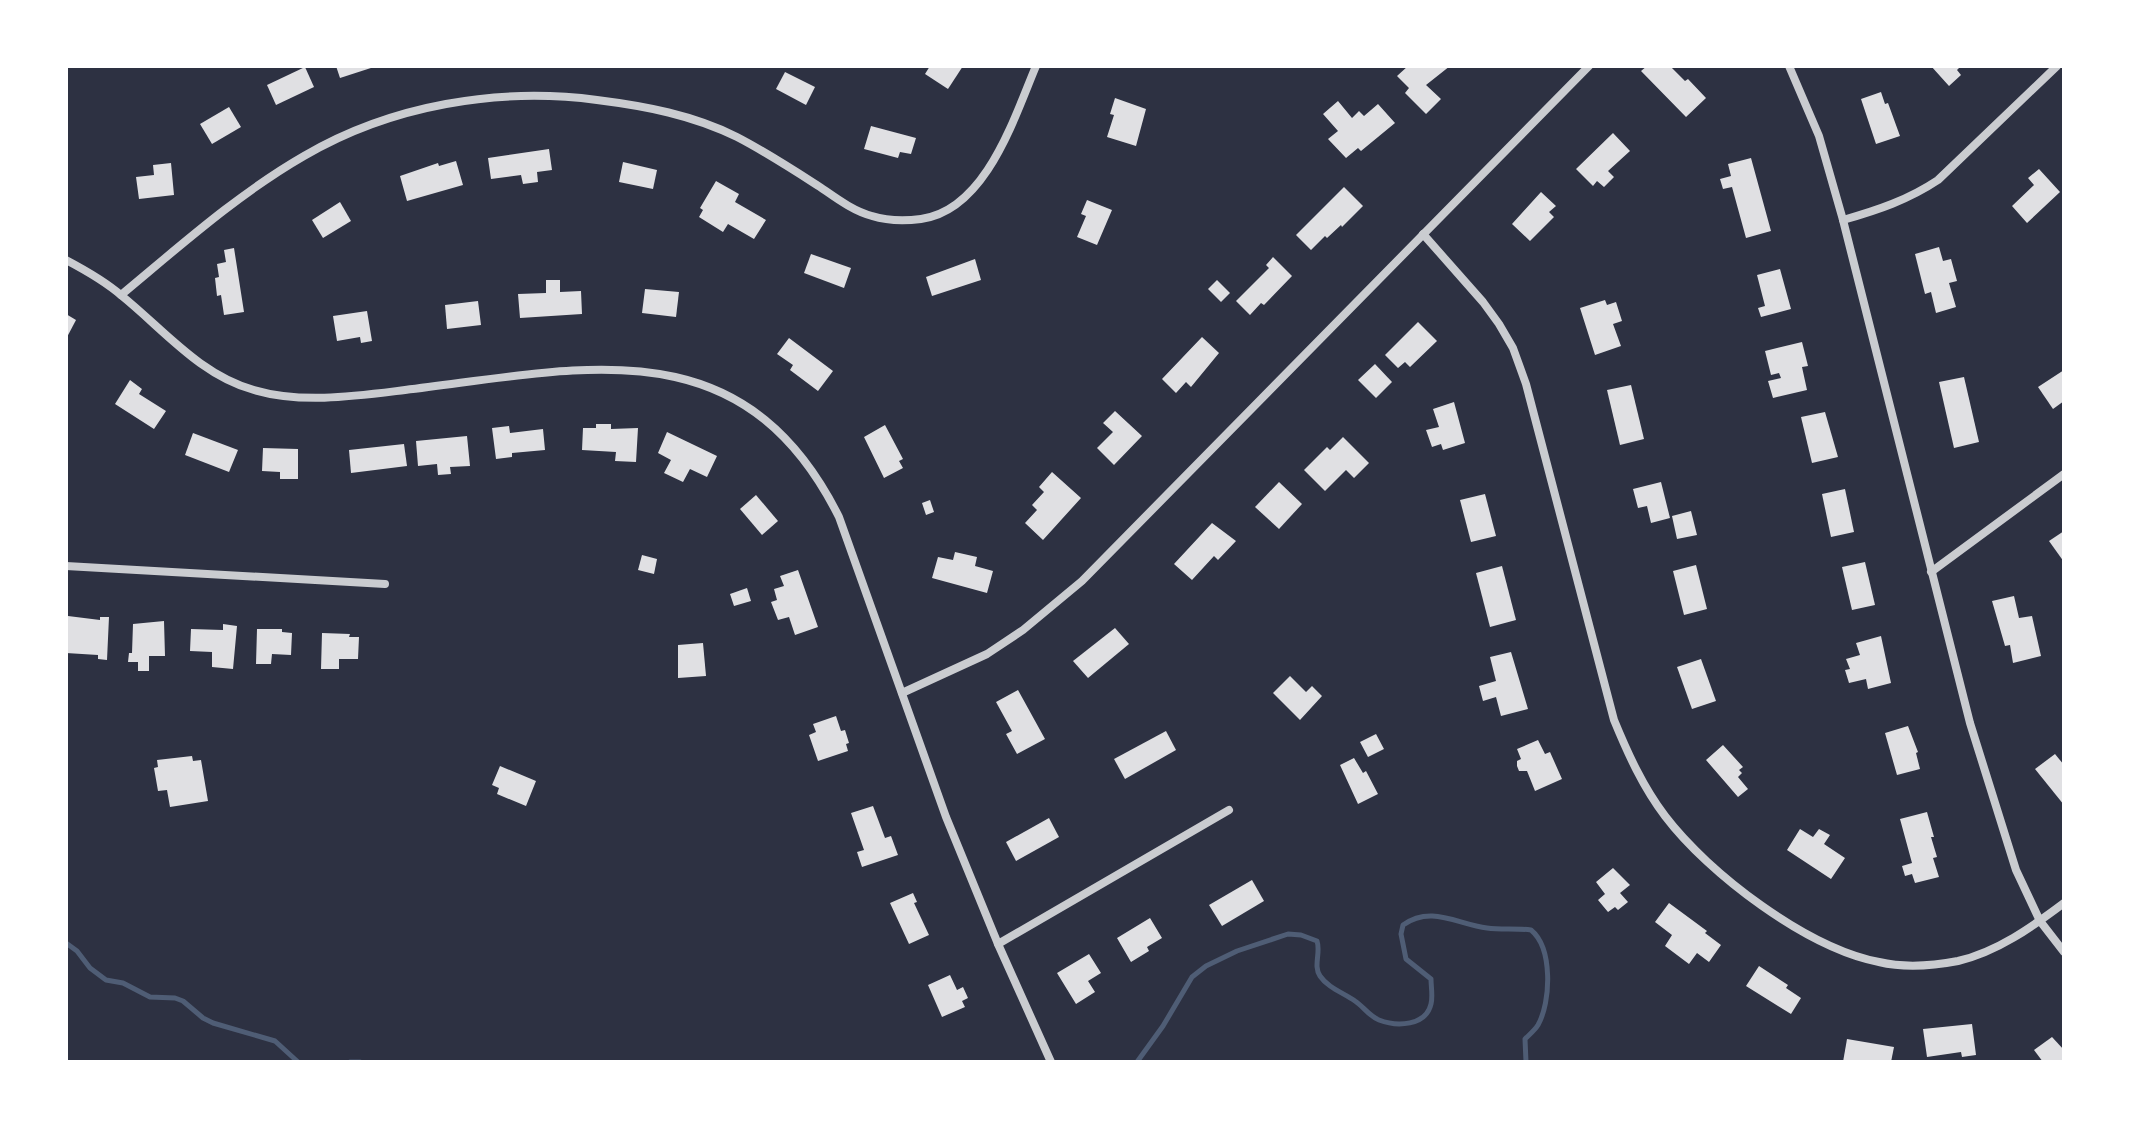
<svg xmlns="http://www.w3.org/2000/svg" width="2130" height="1128" font-family="Poppins,sans-serif">
<rect width="100%" height="100%" fill="#2d3142"/>
<g fill="none" stroke-linecap="round" stroke-linejoin="round">
<g stroke="#4f5d75" stroke-width="5">
<polyline points="66,943 77,951 90,968 106,980 123,983 150,997 175,998 183,1001 203,1018 213,1023 275,1041 298,1062"/>
<polyline points="350,1062 360,1062"/>
<path d="M1137,1062l26,-36 29,-49 14,-11 31,-15 51,-17 13,1 16,6c4,11 -4,25 3,35 8,12 24,17 35,25 9,6 14,15 24,19 18,7 47,6 52,-16 2,-8 0,-17 0,-25l-25,-20 -5,-25 2,-9c28,-20 54,-1 84,3 14,2 29,0 44,2 22,18 20,72 7,95 -3,5 -9,10 -13,14l1,23"/>
</g>
</g>
<g fill="#e0e0e3">
<polygon points="336,66 374,66 374,67 340,78"/>
<polygon points="930,66 963,66 948,89 925,74"/>
<polygon points="1408,66 1450,66 1426,85 1441,99 1426,114 1405,93 1409,88 1397,76"/>
<polygon points="1647,66 1670,66 1685,81 1688,79 1706,98 1686,117 1641,71"/>
<polygon points="1931,66 1961,66 1957,70 1961,75 1949,86"/>
<polygon points="305,67 314,87 276,105 267,85"/>
<polygon points="785,72 815,87 806,105 776,89"/>
<polygon points="1881,92 1885,104 1888,103 1900,136 1876,144 1861,99"/>
<polygon points="1115,98 1146,109 1136,146 1107,137 1114,115 1110,114"/>
<polygon points="1338,101 1352,118 1359,111 1364,116 1378,104 1395,123 1361,151 1358,148 1346,158 1328,139 1338,131 1323,114"/>
<polygon points="229,107 241,127 212,144 200,124"/>
<polygon points="871,126 916,138 911,154 900,152 898,158 864,149"/>
<polygon points="1613,133 1630,151 1608,171 1614,177 1604,187 1597,181 1593,186 1576,169"/>
<polygon points="549,149 552,170 537,172 538,182 523,184 521,175 491,179 488,158"/>
<polygon points="1751,158 1771,231 1746,238 1732,187 1723,189 1720,179 1731,176 1728,164"/>
<polygon points="456,161 463,185 407,201 400,176 438,163 439,166"/>
<polygon points="623,162 657,170 653,189 619,182"/>
<polygon points="171,163 174,195 139,199 136,177 154,175 153,165"/>
<polygon points="2039,169 2060,192 2027,223 2012,206 2034,185 2028,178"/>
<polygon points="716,181 739,194 735,202 766,220 754,239 728,224 723,232 699,217 703,210 700,208"/>
<polygon points="1344,187 1363,206 1342,227 1341,225 1327,238 1325,236 1311,250 1296,235"/>
<polygon points="1541,192 1556,206 1549,212 1554,217 1530,241 1512,224"/>
<polygon points="1087,200 1112,210 1097,245 1077,237 1086,216 1081,214"/>
<polygon points="340,202 351,221 323,238 312,220"/>
<polygon points="1939,247 1943,261 1951,259 1957,281 1949,283 1956,307 1936,313 1931,292 1925,294 1915,254"/>
<polygon points="234,248 244,312 224,315 221,295 217,296 215,278 219,277 217,264 226,262 224,250"/>
<polygon points="811,254 851,268 844,288 804,273"/>
<polygon points="1273,257 1292,276 1264,305 1261,303 1250,315 1236,301 1269,268 1266,265"/>
<polygon points="975,259 981,280 932,296 926,277"/>
<polygon points="1780,269 1791,309 1761,317 1758,308 1765,306 1757,275"/>
<polygon points="546,280 560,280 560,292 581,291 582,314 520,318 518,294 546,293"/>
<polygon points="1217,280 1230,293 1221,302 1208,289"/>
<polygon points="645,289 679,292 676,317 642,313"/>
<polygon points="1605,300 1607,305 1616,302 1622,321 1613,324 1621,346 1595,355 1580,308"/>
<polygon points="478,301 481,325 447,329 445,305"/>
<polygon points="367,311 372,341 361,343 360,337 337,341 333,316"/>
<polygon points="66,314 76,320 66,339"/>
<polygon points="1418,322 1437,341 1410,367 1405,362 1398,368 1385,355"/>
<polygon points="1202,337 1219,353 1191,387 1186,382 1176,393 1162,379"/>
<polygon points="789,338 833,371 818,391 790,370 793,365 777,354"/>
<polygon points="1802,342 1808,366 1802,367 1807,390 1773,398 1768,381 1781,378 1779,373 1771,375 1765,351"/>
<polygon points="1375,364 1392,382 1376,398 1358,380"/>
<polygon points="2064,370 2064,401 2053,409 2038,387"/>
<polygon points="1964,377 1979,442 1954,448 1939,382"/>
<polygon points="130,380 142,389 139,394 166,411 154,429 115,404"/>
<polygon points="1631,385 1644,439 1620,445 1607,390"/>
<polygon points="1454,402 1465,443 1443,450 1441,444 1432,447 1426,430 1439,427 1433,409"/>
<polygon points="1115,411 1142,436 1114,465 1097,448 1113,432 1103,423"/>
<polygon points="1825,412 1838,457 1812,463 1801,417"/>
<polygon points="596,424 611,424 611,429 638,428 636,462 615,461 616,452 582,450 583,428 596,428"/>
<polygon points="885,425 903,459 899,461 903,468 884,478 864,437"/>
<polygon points="509,426 510,433 543,429 545,450 512,453 512,457 496,459 492,428"/>
<polygon points="667,432 717,456 707,477 690,469 683,482 664,473 671,460 658,453"/>
<polygon points="193,433 238,450 229,472 185,455"/>
<polygon points="467,436 470,466 450,467 451,474 438,475 437,464 418,466 416,441"/>
<polygon points="1343,437 1369,463 1354,478 1346,470 1325,491 1304,470 1327,447 1330,450"/>
<polygon points="404,444 407,466 351,473 349,450"/>
<polygon points="263,448 298,449 298,479 280,479 280,472 262,471"/>
<polygon points="1052,472 1081,498 1043,540 1025,523 1037,510 1032,505 1044,492 1039,487"/>
<polygon points="1279,482 1302,504 1279,529 1255,507"/>
<polygon points="1661,482 1670,518 1651,523 1647,506 1638,508 1633,489"/>
<polygon points="1845,489 1854,532 1831,537 1822,494"/>
<polygon points="1485,494 1496,536 1471,542 1460,500"/>
<polygon points="756,495 778,521 762,535 740,509"/>
<polygon points="930,500 934,512 926,515 922,503"/>
<polygon points="1691,511 1697,535 1677,539 1672,516"/>
<polygon points="1212,523 1236,541 1218,560 1214,556 1192,580 1174,564"/>
<polygon points="2064,531 2064,562 2049,541"/>
<polygon points="955,552 977,557 975,566 993,571 987,593 932,578 938,557 953,560"/>
<polygon points="642,555 657,559 654,574 638,570"/>
<polygon points="1865,562 1875,605 1852,610 1842,567"/>
<polygon points="1696,565 1707,609 1684,615 1673,571"/>
<polygon points="1502,566 1516,620 1490,627 1476,573"/>
<polygon points="798,570 818,627 795,635 789,617 778,620 771,602 777,600 774,589 784,586 780,576"/>
<polygon points="747,588 751,601 734,606 730,594"/>
<polygon points="2014,596 2019,618 2032,616 2041,656 2013,663 2010,645 2005,646 1992,601"/>
<polygon points="68,616 100,620 100,617 109,617 107,660 98,659 98,655 66,653"/>
<polygon points="164,621 165,656 149,656 149,671 138,671 138,662 128,662 129,653 132,653 133,624"/>
<polygon points="223,624 237,626 233,669 212,667 212,652 190,651 191,629 223,630"/>
<polygon points="1115,628 1129,644 1088,678 1073,661"/>
<polygon points="257,629 282,629 282,632 292,633 291,655 272,654 271,664 256,664"/>
<polygon points="322,633 350,634 349,637 359,637 358,659 339,659 339,669 321,669"/>
<polygon points="1881,636 1891,683 1868,689 1866,679 1849,683 1845,670 1850,669 1846,659 1860,655 1856,643"/>
<polygon points="703,643 706,676 678,678 678,645"/>
<polygon points="1511,652 1528,709 1501,716 1496,697 1483,701 1479,686 1496,681 1490,657"/>
<polygon points="1701,659 1716,701 1692,709 1677,667"/>
<polygon points="1290,676 1306,692 1312,686 1322,696 1300,720 1273,693"/>
<polygon points="1018,690 1045,739 1017,754 1006,734 1012,731 996,702"/>
<polygon points="836,716 841,731 845,730 849,743 846,744 848,751 818,761 809,735 816,732 813,724"/>
<polygon points="1908,726 1918,752 1916,753 1920,769 1897,775 1885,733"/>
<polygon points="1166,731 1176,750 1125,779 1114,759"/>
<polygon points="1376,734 1384,749 1368,757 1360,742"/>
<polygon points="1538,740 1545,754 1550,752 1562,779 1535,791 1527,771 1519,771 1517,766 1517,761 1521,759 1517,749"/>
<polygon points="1723,745 1743,767 1739,770 1742,773 1738,777 1748,789 1738,797 1706,760"/>
<polygon points="2055,754 2064,765 2064,805 2035,769"/>
<polygon points="192,756 193,761 201,760 208,801 170,807 167,790 158,791 154,768 158,767 157,760"/>
<polygon points="1354,758 1363,773 1366,771 1378,794 1358,804 1340,765"/>
<polygon points="500,766 536,781 526,806 497,794 499,788 492,785"/>
<polygon points="873,806 885,838 891,836 898,855 862,867 857,852 864,850 851,813"/>
<polygon points="1927,812 1934,837 1931,837 1937,857 1933,858 1939,877 1915,883 1912,874 1905,876 1902,866 1912,863 1900,819"/>
<polygon points="1049,818 1059,837 1016,861 1006,842"/>
<polygon points="1800,829 1813,837 1819,829 1830,835 1824,844 1845,858 1831,879 1787,850"/>
<polygon points="1613,868 1630,885 1620,893 1628,902 1618,910 1615,907 1608,912 1598,900 1605,894 1596,882"/>
<polygon points="1252,880 1264,901 1222,926 1209,905"/>
<polygon points="913,893 917,902 914,903 929,935 909,944 890,903"/>
<polygon points="1669,903 1707,931 1705,933 1721,945 1709,962 1697,953 1689,964 1665,946 1672,935 1655,922"/>
<polygon points="1150,918 1162,938 1147,947 1149,951 1131,962 1117,938"/>
<polygon points="1089,954 1101,973 1088,981 1095,992 1076,1004 1057,973"/>
<polygon points="1759,966 1788,985 1786,988 1801,998 1791,1014 1746,986"/>
<polygon points="950,975 957,990 963,987 968,998 962,1001 965,1007 942,1017 928,985"/>
<polygon points="1972,1024 1976,1055 1962,1057 1961,1052 1927,1057 1923,1029"/>
<polygon points="2052,1037 2064,1050 2064,1062 2043,1062 2034,1050"/>
<polygon points="1847,1039 1894,1047 1891,1062 1843,1062"/>
</g>
<g fill="none" stroke-linecap="round" stroke-linejoin="round">
<g stroke="#caccd0" stroke-width="8">
<polyline points="1789,66 1819,136 1843,220 1970,723 2016,870 2040,921 2064,952"/>
<path d="M1843,220c35,-10 65,-20 95,-40l119,-114"/>
<path d="M1423,234l60,68 16,22 14,24 13,36 88,336c14,34 29,67 51,96 44,58 142,132 214,146 25,6 53,4 79,-1 39,-9 74,-34 106,-58"/>
<path d="M66,260c19,10 40,22 56,36 42,34 78,79 132,94 48,14 102,6 151,0 177,-21 337,-67 434,127l107,300 52,127 53,118"/>
<path d="M121,295c59,-49 117,-101 183,-139 87,-51 194,-69 293,-56 48,6 96,15 140,37 29,15 55,32 83,50 16,11 33,24 52,29 16,5 33,5 49,3 65,-9 93,-101 115,-153"/>
<polyline points="66,566 385,584"/>
<polyline points="1931,572 2064,474"/>
<polyline points="902,693 987,654 1023,630 1082,581 1589,66"/>
<polyline points="998,944 1229,810"/>
</g>
</g>
<rect width="2130" height="1128" fill="none" stroke="#ffffff" stroke-width="136"/>
</svg>
